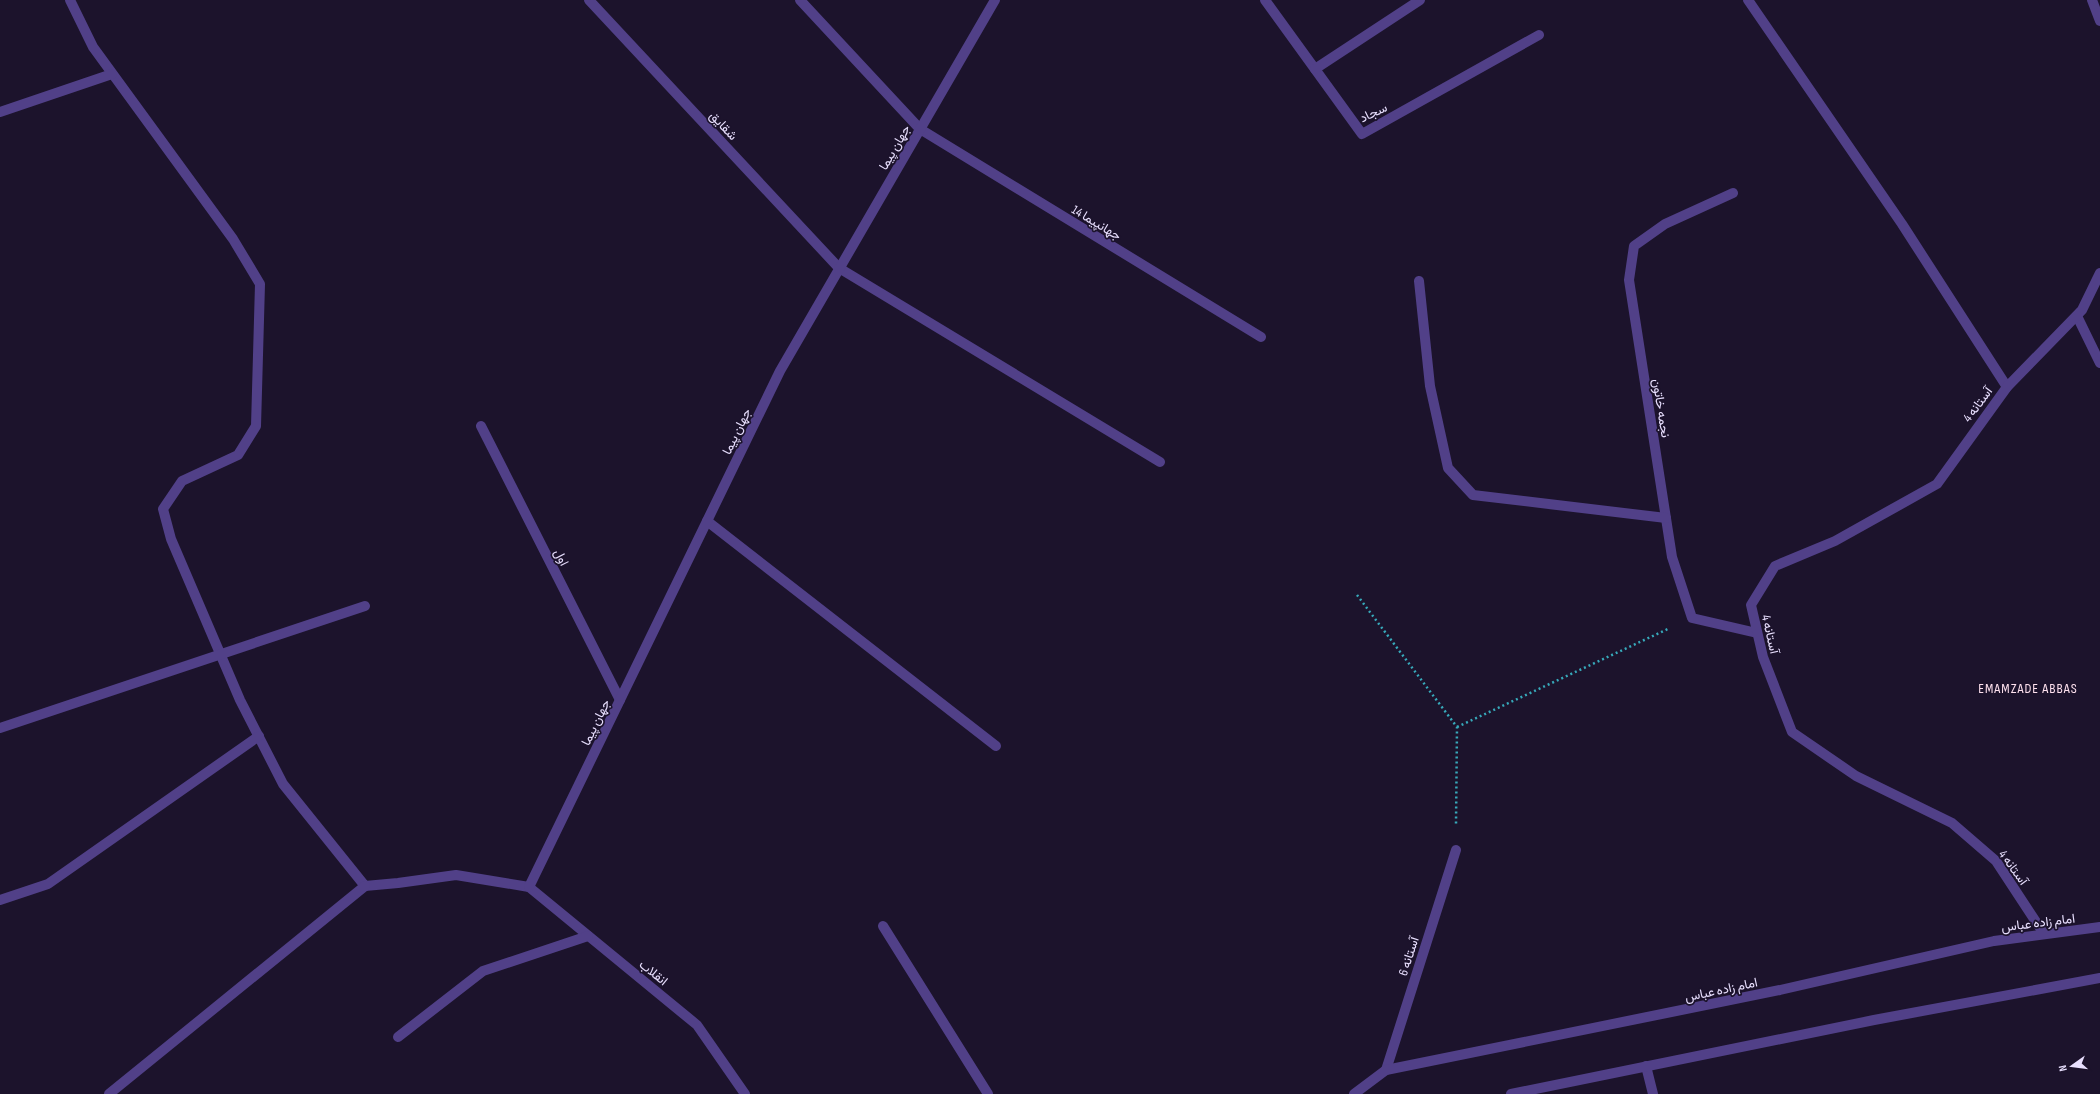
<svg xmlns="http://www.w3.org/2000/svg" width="2100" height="1094" font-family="'Sofia Sans Condensed',Vazirmatn,sans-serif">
<rect width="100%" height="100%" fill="#1c132c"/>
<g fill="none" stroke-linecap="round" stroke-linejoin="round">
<g stroke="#37a9ba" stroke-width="2.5" stroke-dasharray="2 3" stroke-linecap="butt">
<polyline points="1357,595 1457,727 1456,825"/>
<polyline points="1457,727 1670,628"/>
</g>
<g stroke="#514088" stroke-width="10">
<polyline points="70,0 93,47 233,239 260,284 256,426 238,455 182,481 163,509 171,539 240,700 283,784 365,886 398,883 456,875 529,887 697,1025 745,1094"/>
<polyline points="589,0 839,268 1160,462"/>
<polyline points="800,0 920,129 1261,337"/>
<polyline points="1265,0 1362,134 1539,35"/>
<polyline points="1748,0 1902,224 2007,387"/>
<polyline points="2092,0 2100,21"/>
<polyline points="1315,69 1420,0"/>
<polyline points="0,112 112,74"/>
<polyline points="1733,193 1665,224 1634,246 1629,280 1672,557 1692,618 1757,633"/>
<polyline points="1419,281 1430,386 1448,468 1473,495 1666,518"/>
<polyline points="2077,316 2100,363"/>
<polyline points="481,426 620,700"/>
<polyline points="707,521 996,746"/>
<polyline points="0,728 365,606"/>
<polyline points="0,900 48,884 259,736"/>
<polyline points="883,926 988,1094"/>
<polyline points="2044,934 1996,861 1952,823 1856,776 1792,732 1763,657 1751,605 1775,566 1835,541 1937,484 2007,387 2082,310 2100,273"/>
<polyline points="398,1037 483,971 588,936"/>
<polyline points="1646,1066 1653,1094"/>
<polyline points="1386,1070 1456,850"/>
<polyline points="109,1094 365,886"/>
</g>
<g stroke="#514088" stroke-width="10">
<polyline points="529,887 780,371 995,0"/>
<polyline points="1354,1094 1386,1070 1780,990 1994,941 2100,927"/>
<polyline points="1511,1094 1874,1020 2100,978"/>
</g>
</g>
<g text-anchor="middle" stroke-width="3.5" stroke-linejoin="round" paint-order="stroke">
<g font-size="13" fill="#e8dffe" stroke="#1c132c">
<text transform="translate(1373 112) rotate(-26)" y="5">سجاد</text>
<text transform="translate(724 125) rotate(47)" y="5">شقایق</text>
<text transform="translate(894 147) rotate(-60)" y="5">جهان پیما</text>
<text transform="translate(1097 222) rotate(31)" y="5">جهانپیما 14</text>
<text transform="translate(1977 404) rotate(-53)" y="5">آستانه 4</text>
<text transform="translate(1662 408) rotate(81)" y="5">نجمه خاتون</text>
<text transform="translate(736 431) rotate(-64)" y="5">جهان پیما</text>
<text transform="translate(562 557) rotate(63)" y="5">اول</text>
<text transform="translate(1771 634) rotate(77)" y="5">آستانه 4</text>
<text transform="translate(595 722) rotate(-64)" y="5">جهان پیما</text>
<text transform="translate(2014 867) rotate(54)" y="5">آستانه 4</text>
<text transform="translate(2038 922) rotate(-7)" y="5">امام زاده عباس</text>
<text transform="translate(1408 956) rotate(-72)" y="5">آستانه 6</text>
<text transform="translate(654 972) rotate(39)" y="5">انقلاب</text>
<text transform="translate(1721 989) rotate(-12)" y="5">امام زاده عباس</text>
</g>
<g font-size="14" letter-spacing="1" fill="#fee1ee" stroke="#1c132c">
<text x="2028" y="693">EMAMZADE ABBAS</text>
</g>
</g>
<g transform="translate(2072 1066) rotate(256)" stroke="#1c132c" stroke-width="3" paint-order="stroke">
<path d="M0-3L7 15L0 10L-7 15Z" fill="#e8dffe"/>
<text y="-6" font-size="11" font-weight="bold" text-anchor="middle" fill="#e8dffe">N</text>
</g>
</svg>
